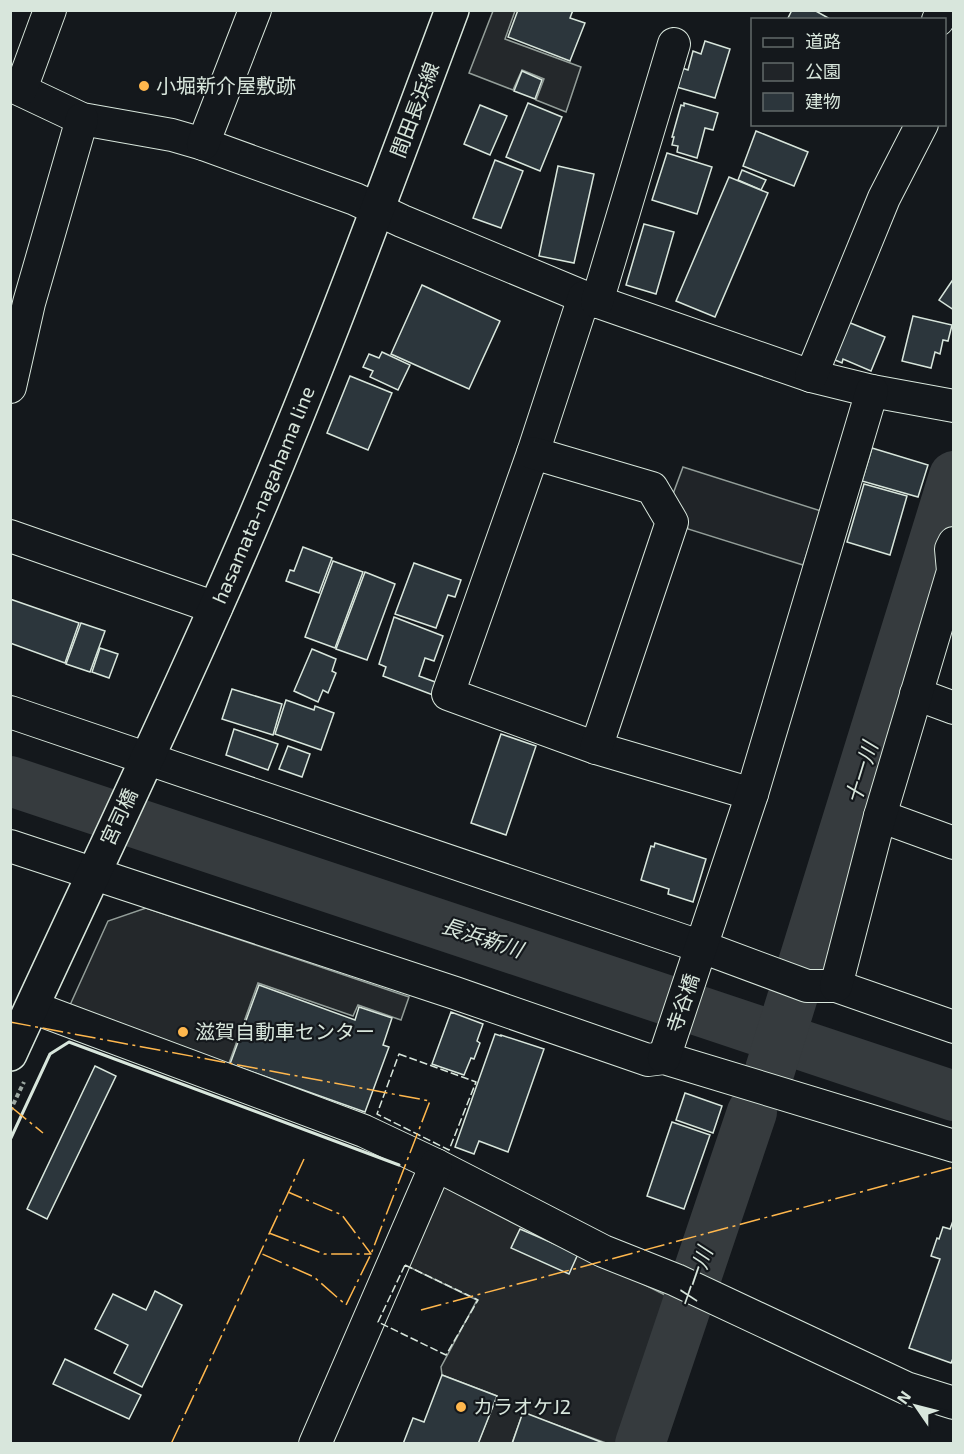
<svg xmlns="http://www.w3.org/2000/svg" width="964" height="1454" font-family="'Exo 2','Noto Sans JP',sans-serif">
<rect width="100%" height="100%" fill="#14181c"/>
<polygon fill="#202428" stroke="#939e99" stroke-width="1.5" points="683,467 821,511 803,565 688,529 682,508 673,494"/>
<g fill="#24282b" stroke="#939e99" stroke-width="1.5">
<polygon points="493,11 515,11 505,39 581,67 566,112 536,100 544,79 522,70 513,90 469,73"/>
<polygon points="146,908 409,997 401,1020 358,1005 353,1016 258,983 228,1066 70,1005 108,921"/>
<polygon points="442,1183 667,1296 623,1443 606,1443 523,1413 512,1443 478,1443 497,1396 442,1375 441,1367 477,1300 405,1265"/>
</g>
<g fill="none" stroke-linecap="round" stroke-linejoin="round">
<g stroke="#363b3e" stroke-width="50">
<polyline points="10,781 954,1096"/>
<polyline points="770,1070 954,476"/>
<polyline points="640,1444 752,1112"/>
</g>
</g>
<g fill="#2c363c" stroke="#d8e6dc" stroke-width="1.5">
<polygon points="518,10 573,10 570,18 585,23 570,61 508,37"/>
<polygon points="792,10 814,10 832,20 787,20"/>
<polygon points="705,41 730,49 715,98 673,86 679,67 688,70 693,51 701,54"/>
<polygon points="522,71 542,80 535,99 514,91"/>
<polygon points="528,103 562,117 540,171 506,157"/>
<polygon points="684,103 718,113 713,130 705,128 697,158 677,152 678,146 672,145 674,137 672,137 681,105 684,106"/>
<polygon points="480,105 507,116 490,155 464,144"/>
<polygon points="756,131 808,152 794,186 743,166"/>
<polygon points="667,153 712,167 697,214 652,200"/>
<polygon points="495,160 523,171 501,228 473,218"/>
<polygon points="558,166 594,174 574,263 539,256"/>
<polygon points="742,170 766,180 761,190 738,180"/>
<polygon points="729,177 768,193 715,317 676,301"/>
<polygon points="644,224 674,232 656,294 626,285"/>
<polygon points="954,278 954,310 939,300"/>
<polygon points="422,285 500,321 469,389 391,354"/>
<polygon points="913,316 952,325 948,341 943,340 940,354 935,352 931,368 902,361"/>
<polygon points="843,320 885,337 871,371 843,359 842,363 828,357"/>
<polygon points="382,352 410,365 398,390 370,377 373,371 363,367 369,354 379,358"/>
<polygon points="350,376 392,393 368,450 327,433"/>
<polygon points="872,448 928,465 918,497 862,481"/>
<polygon points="864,484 907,496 890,555 847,542"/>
<polygon points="303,547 332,558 319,593 286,581 290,570 294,571"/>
<polygon points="333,561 363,572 335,648 305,637"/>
<polygon points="414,563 461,580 455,597 448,595 436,628 395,614"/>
<polygon points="365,572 395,584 367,660 336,649"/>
<polygon points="10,599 79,623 65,663 10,643"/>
<polygon points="394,617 443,636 434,661 425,658 419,676 438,683 433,695 383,676 386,667 379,664"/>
<polygon points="81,623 105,631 90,672 66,664"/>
<polygon points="100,648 118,654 109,678 92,672"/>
<polygon points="312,649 336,659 332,671 336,673 328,693 323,690 318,702 294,691"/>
<polygon points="232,689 282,704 273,735 222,719"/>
<polygon points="286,700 314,710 315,706 334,713 321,750 275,734"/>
<polygon points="234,729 278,744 268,770 226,755"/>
<polygon points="501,734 536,746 506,835 471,823"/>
<polygon points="288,746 310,754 302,777 279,769"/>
<polygon points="655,843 706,859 693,902 668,894 669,889 641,880 651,846 654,847"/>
<polygon points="259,985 355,1020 359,1007 392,1018 383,1045 389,1047 365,1112 230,1064"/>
<polygon points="451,1012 483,1024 477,1041 480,1043 474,1059 471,1058 464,1075 432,1064"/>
<polygon points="495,1034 501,1036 501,1035 544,1049 508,1152 479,1141 474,1154 455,1147"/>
<polygon points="95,1066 116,1076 47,1219 27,1209"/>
<polygon points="685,1093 722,1106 713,1133 676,1120"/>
<polygon points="672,1122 710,1135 684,1209 647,1196"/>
<polygon points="954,1218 954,1356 951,1363 909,1348 940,1259 931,1256 937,1238 939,1239 943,1227 950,1229"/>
<polygon points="520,1229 578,1254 569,1274 511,1248"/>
<polygon points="155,1291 182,1305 142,1387 114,1373 128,1345 95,1329 113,1294 146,1310"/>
<polygon points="65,1359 141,1395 129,1419 53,1384"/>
<polygon points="442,1375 497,1396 478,1444 403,1444 413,1418 424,1422"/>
<polygon points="523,1412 606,1444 512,1444"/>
</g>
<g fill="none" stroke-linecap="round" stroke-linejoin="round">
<defs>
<g id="minor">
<polyline points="938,20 943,10"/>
<polyline points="10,85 82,119 172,135 203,144 355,199 402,221 584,297 811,376 872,391 954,406"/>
<polyline points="21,89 50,10"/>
<polyline points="203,144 255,10"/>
<polyline points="584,297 533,453 448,694 596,748 752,794"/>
<polyline points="597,302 674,44"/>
<polyline points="811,376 884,198 922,124"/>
<polyline points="10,387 29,303 82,119"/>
<polyline points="533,453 652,488 672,522 596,748"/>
<polyline points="10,536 216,608"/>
<polyline points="916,694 954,708"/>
<polyline points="10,712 702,947 807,986 836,986 954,1027"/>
<polyline points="880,816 954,843"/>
<polyline points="10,846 455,993 648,1060 664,1058 954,1146"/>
<polyline points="836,986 880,816 953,571 951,549 954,543"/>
<polyline points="32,1007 364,1131 436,1165 603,1251 676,1280 906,1388 954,1403"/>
<polyline points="664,1058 752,794 872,391"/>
<polyline points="315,1444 436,1165"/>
</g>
<g id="major">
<path id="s1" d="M10,1054c68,-148 139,-296 205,-445 88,-196 162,-398 237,-599"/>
</g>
</defs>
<use href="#minor" stroke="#d8e6dc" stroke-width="34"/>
<use href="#major" stroke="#d8e6dc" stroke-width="36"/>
<polyline stroke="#9da8a2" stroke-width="4" stroke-dasharray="4.5 3" stroke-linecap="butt" points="10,1111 24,1082"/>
<use href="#minor" stroke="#14181c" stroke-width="32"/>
<use href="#major" stroke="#14181c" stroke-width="33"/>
<g stroke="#d8e6dc" stroke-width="1.5" stroke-dasharray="8 3" stroke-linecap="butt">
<polygon points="399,1054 476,1082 449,1150 377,1114"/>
<polygon points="405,1265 478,1300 446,1355 378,1322"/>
</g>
<polyline stroke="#d8e6dc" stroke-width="3" points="10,1140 50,1054 69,1042 399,1165"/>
<g stroke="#ffb74d" stroke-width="1.5" stroke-dasharray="21 4.5 3 4.5" stroke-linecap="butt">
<polyline points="10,1022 430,1101 371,1254 346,1305 314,1277 260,1253"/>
<polyline points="10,1106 43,1133"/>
<polyline points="269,1233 324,1254 371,1254 342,1215 288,1192"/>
<polyline points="421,1310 954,1167"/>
<polyline points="171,1444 304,1159"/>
</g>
</g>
<g fill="#ffb74d" stroke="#14181c" stroke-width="2">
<circle cx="144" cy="86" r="6"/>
<circle cx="183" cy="1032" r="6"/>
<circle cx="461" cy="1407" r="6"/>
</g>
<g text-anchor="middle" stroke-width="4.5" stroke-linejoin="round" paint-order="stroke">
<g font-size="20" fill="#d8e6dc" stroke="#14181c" text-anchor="start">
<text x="156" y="93">小堀新介屋敷跡</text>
<text x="195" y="1039">滋賀自動車センター</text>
<text x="473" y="1414">カラオケJ2</text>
</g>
<g font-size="20" fill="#d8e6dc" stroke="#14181c">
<text transform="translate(415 110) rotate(-69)" y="7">間田長浜線</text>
<text dy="7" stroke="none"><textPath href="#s1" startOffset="614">hasamata-nagahama line</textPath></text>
<text transform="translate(119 817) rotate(-65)" y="7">宮司橋</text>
<text transform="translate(683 1003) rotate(-71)" y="7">寺谷橋</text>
</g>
<g font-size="21" font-style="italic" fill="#d8e6dc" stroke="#14181c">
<text transform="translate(862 773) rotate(-73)" y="7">十一川</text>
<text transform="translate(482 938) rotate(18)" y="7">長浜新川</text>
<text transform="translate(696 1278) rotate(-71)" y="7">十一川</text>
</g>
</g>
<rect width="964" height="1454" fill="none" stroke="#d8e6dc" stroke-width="24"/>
<rect x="751" y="18" width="195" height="108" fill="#14181c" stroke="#626a69" stroke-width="1.5"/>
<rect x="763" y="38" width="30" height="9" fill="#14181c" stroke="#626a69" stroke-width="1.5"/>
<text x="805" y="48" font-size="18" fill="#d8e6dc">道路</text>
<rect x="763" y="63" width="30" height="18" fill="#202428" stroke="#626a69" stroke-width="1.5"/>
<text x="805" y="78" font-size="18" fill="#d8e6dc">公園</text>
<rect x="763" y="93" width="30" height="18" fill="#2c363c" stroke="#626a69" stroke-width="1.5"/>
<text x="805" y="108" font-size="18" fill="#d8e6dc">建物</text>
<g transform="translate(916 1406) rotate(305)" stroke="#14181c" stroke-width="4.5" paint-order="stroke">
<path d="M0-4.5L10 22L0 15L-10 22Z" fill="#d8e6dc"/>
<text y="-9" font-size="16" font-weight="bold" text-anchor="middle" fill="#d8e6dc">N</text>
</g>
</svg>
